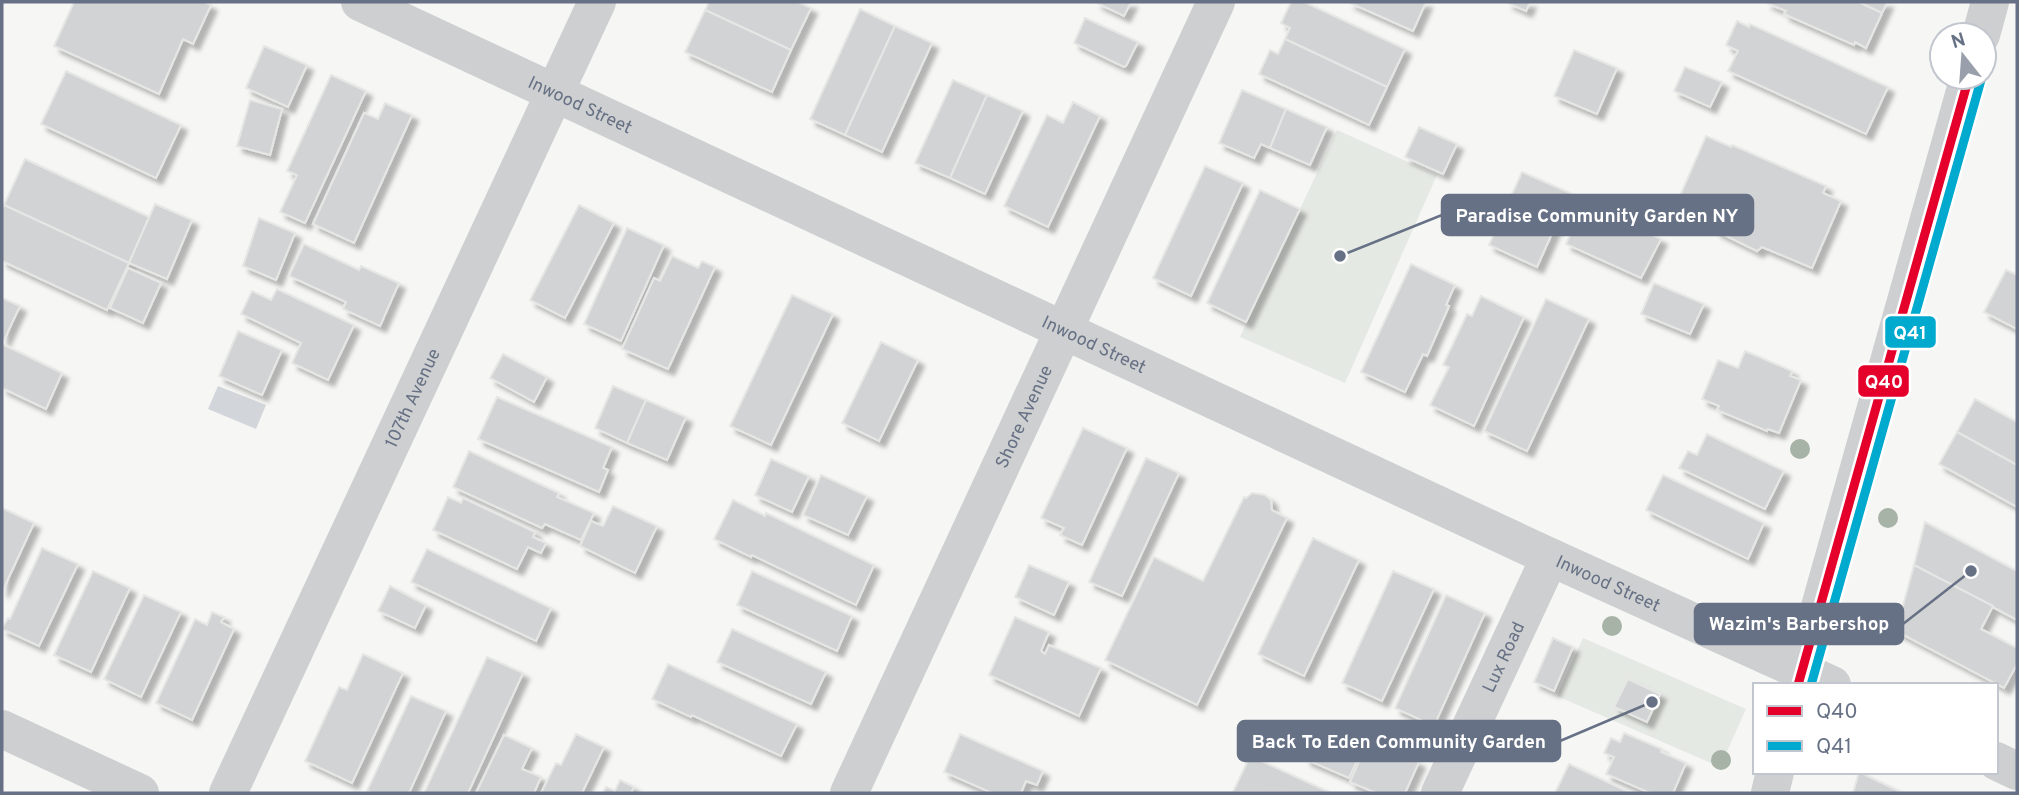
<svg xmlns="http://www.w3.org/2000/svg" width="2019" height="795" font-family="Overpass,sans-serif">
<defs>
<filter id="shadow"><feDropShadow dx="6" dy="6" stdDeviation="2" flood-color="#0004"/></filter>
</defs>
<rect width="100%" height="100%" fill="#f6f6f5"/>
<g fill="#e5e9e3">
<polygon points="1337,130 1437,175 1345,383 1240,337"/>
<polygon points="1583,638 1746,709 1720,767 1557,696"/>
</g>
<polygon fill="#d2d6db" points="218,386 266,405 256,429 208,409"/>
<g fill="#d2d3d4" stroke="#e6e6e5" stroke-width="2" filter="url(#shadow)">
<polygon points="74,2 204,2 211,5 193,44 183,39 159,94 54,46"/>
<polygon points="709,2 798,2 811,8 791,50 705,10"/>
<polygon points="1095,2 1131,2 1124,16"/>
<polygon points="1291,2 1304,2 1405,49 1387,87 1285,39 1290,28 1281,23"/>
<polygon points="1348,2 1426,2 1413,31"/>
<polygon points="1506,2 1530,2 1526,11"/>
<polygon points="1765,2 1859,2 1882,13 1866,48 1855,42 1854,45 1784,14 1786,11"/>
<polygon points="1859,2 1887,2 1882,13"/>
<polygon points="860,9 895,26 845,135 810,119"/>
<polygon points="705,10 791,50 772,92 685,52"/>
<polygon points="1085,18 1138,42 1126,66 1124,67 1074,43"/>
<polygon points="1737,21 1749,27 1750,24 1888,87 1866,134 1728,71 1738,51 1726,45"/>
<polygon points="895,26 932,43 882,152 845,135"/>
<polygon points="1285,39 1387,87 1369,125 1259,74 1270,50 1278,54"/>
<polygon points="264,46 307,65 288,107 246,88"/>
<polygon points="1574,50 1617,68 1597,114 1554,96"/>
<polygon points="1685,67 1722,82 1710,107 1674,91"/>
<polygon points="66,71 181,125 156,178 41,124"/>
<polygon points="331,75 366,91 305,223 280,212 297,175 287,171"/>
<polygon points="953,80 987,95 950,178 915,163"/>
<polygon points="1242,90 1286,109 1270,148 1261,144 1254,158 1219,143"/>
<polygon points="987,95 1023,111 985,194 950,178"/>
<polygon points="250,100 282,109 270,155 237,146"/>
<polygon points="1073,102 1100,116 1048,227 1004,206 1047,115 1063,123"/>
<polygon points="385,103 412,115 354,243 313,224 364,113 378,119"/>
<polygon points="1286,109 1327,127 1310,165 1270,148"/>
<polygon points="1419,127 1457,144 1443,174 1405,157"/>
<polygon points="1706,136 1731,147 1732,145 1826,186 1823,193 1841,201 1812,268 1762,247 1757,251 1716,231 1715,227 1698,221 1700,216 1676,205"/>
<polygon points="25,159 149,217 129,263 4,205"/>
<polygon points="1205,166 1243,183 1191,296 1153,278"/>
<polygon points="1522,172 1570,193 1537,267 1489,245"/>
<polygon points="1260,190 1300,209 1246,322 1207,303"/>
<polygon points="155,204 192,220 167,279 129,263"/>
<polygon points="4,205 129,263 107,310 2,261 2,209"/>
<polygon points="579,205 614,223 565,318 530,300"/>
<polygon points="1583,206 1599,213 1600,211 1661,239 1641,278 1566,244"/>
<polygon points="259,218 295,233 276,280 243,266"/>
<polygon points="627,228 664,245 621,341 584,324"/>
<polygon points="304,244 359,270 361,266 399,283 380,326 343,309 346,302 289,276"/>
<polygon points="672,256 698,268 702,261 715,267 668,369 622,349 654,278 660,281"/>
<polygon points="1411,264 1455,285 1446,305 1449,306 1427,356 1423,354 1405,392 1361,372"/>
<polygon points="128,268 161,283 143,323 110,308"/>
<polygon points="2006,270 2017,275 2017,329 1984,312"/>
<polygon points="1654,283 1704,304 1690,334 1641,314"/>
<polygon points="277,289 354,325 328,380 292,363 301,343 241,314 252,291 271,300"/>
<polygon points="792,295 833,314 771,445 730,426"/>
<polygon points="1481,296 1524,317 1474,426 1430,405 1449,367 1443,365 1467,314 1472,316"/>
<polygon points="2,298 20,306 4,340 2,339"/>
<polygon points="1546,299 1589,319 1527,451 1484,431"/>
<polygon points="238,331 282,350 262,395 219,376"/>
<polygon points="881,342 918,360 879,441 842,423"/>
<polygon points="2,344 62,373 46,409 2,388"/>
<polygon points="1745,351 1792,371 1790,376 1801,380 1779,433 1768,429 1767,431 1717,410 1719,406 1702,399 1718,360 1738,368"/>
<polygon points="503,354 547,377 534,402 490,378"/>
<polygon points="613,386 646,400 627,443 595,428"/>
<polygon points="497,397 612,447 603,468 608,470 599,492 478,439"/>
<polygon points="1975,399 2017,422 2017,465 1957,432"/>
<polygon points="646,400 686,417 667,460 627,443"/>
<polygon points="1083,428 1127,448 1082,545 1060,535 1064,528 1041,518"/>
<polygon points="1957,432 2017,465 2017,507 1939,464"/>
<polygon points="1707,434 1784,471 1765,509 1679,468 1688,451 1697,455"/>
<polygon points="469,451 559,493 557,497 594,513 581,540 545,524 542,528 453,487"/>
<polygon points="1146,458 1179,473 1122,596 1089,582"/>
<polygon points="771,459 809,476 792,512 755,495"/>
<polygon points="821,475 867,496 848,535 803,515"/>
<polygon points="1663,475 1764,523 1748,559 1646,510"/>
<polygon points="1252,493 1265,495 1271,500 1272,510 1287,518 1197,705 1105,660 1154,557 1203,581 1244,497 1246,498"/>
<polygon points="448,497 461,503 463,498 535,532 533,537 546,543 541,553 528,547 517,569 433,530"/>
<polygon points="733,500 765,516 766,513 874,565 856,605 752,555 751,557 714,539"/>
<polygon points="613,506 657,526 635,573 580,546 591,521 603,526"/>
<polygon points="2,508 34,523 2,592"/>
<polygon points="1925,522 2017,571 2017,620 1914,565"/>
<polygon points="1313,538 1359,560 1304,676 1258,654"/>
<polygon points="42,548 78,564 39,646 2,629 8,618 10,619"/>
<polygon points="427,549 551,608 536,641 411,582"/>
<polygon points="1029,565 1069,582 1054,615 1015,597"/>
<polygon points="1914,565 1993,606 1981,629 2017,648 2017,664 2004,688 1896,631"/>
<polygon points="93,571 130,588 91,672 54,655"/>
<polygon points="752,571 852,616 837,651 737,605"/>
<polygon points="1393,571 1434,589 1382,701 1342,683"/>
<polygon points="390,586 426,605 415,628 378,611"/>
<polygon points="144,595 181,612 141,697 104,679"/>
<polygon points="1446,595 1485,613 1434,726 1395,708"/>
<polygon points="212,612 224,617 221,622 234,629 192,720 156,703 195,619 207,625"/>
<polygon points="1015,617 1049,632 1041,651 1045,654 1049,645 1101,668 1079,716 989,675"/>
<polygon points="732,629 826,672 811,704 717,662"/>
<polygon points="1553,638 1573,647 1554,691 1534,682"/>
<polygon points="363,654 403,673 352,783 305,761 339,687 347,690"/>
<polygon points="487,657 523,673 468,793 424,793"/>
<polygon points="668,664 797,724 781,756 692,715 691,717 652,699"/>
<polygon points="1628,679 1660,694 1647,722 1614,707"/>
<polygon points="411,696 446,711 409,793 372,793 367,791"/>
<polygon points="1322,721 1366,741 1349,778 1305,759"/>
<polygon points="1624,733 1662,749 1661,752 1686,763 1673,793 1650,793 1606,774 1614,757 1604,753 1611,738 1620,742"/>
<polygon points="576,734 604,747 582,793 541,793 556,763 561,765"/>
<polygon points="960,734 1043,771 1037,785 1026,781 1021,793 992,793 944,772"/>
<polygon points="504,735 532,748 522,769 541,777 534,793 476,793"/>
<polygon points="1369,739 1419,762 1405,793 1376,793 1350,782"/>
<polygon points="1250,756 1331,793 1233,792"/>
<polygon points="1569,764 1631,793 1555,793"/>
<polygon points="1859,772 1903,793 1853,793"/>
<polygon points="620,780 634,787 631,793 603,793 606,787 615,791"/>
</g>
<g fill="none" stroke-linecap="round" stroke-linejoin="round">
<g stroke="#cecfd0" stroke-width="38">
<path id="s1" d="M360,2l1190,555 282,128"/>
<polyline points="1981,35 1990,2"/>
<polyline points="1798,685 1969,77"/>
<polyline points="2,729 140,793"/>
<polyline points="1996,761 2017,771"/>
<path id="s2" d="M228,793l369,-791"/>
<path id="s3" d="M849,793l367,-791"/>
<path id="s4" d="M1440,793l110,-236"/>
<polyline points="1770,793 1775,772"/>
</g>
<defs>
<polyline id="bus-1" points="1798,685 1969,77"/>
<polyline id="bus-2" points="1811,685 1981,80"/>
</defs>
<use href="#bus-1" stroke="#fff" stroke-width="14"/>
<use href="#bus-2" stroke="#fff" stroke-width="14"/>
<use href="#bus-1" stroke="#e4002b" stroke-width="9"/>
<use href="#bus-2" stroke="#00a9ce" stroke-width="9"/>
</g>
<g fill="#a7b3a6">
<circle cx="1800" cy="449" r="10"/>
<circle cx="1888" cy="518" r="10"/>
<circle cx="1612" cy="626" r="10"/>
<circle cx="1721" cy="760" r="10"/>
</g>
<g text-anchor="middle" stroke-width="7" stroke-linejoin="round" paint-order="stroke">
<g font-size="18" fill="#677185" stroke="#fff">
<text dy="6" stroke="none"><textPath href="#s1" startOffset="243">Inwood Street</textPath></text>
<text dy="6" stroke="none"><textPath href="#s1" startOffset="810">Inwood Street</textPath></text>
<text dy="6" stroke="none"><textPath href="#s2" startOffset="436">107th Avenue</textPath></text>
<text dy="6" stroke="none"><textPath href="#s3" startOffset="415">Shore Avenue</textPath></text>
<text dy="6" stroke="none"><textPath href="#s1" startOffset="1377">Inwood Street</textPath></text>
<text dy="6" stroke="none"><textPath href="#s4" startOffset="150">Lux Road</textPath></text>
</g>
</g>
<path fill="none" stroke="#677185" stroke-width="2.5" d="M1340 256L1442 215M1971 571L1903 624M1652 702L1560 741"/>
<g fill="#677185" stroke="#fff" stroke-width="2.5">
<circle cx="1340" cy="256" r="7"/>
<circle cx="1971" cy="571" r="7"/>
<circle cx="1652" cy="702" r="7"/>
</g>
<g fill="#677185" stroke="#677185" stroke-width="2.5">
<rect x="1442" y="195" width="311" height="40" rx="7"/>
<rect x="1695" y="604" width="208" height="40" rx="7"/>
<rect x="1238" y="721" width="322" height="40" rx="7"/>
</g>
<g font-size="19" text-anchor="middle" font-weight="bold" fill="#fff">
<text x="1597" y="222">Paradise Community Garden NY</text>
<text x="1799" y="630">Wazim's Barbershop</text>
<text x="1399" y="748">Back To Eden Community Garden</text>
</g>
<g stroke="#fff" stroke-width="2.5">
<rect x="1884" y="315" width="53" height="34" rx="7" fill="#00a9ce"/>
<rect x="1857" y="364" width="53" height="34" rx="7" fill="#e4002b"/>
</g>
<g font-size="19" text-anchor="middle" font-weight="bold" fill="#fff">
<text x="1910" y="339">Q41</text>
<text x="1884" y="388">Q40</text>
</g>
<rect width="2019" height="795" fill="none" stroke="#677185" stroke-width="7"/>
<rect x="1753" y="683" width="245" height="91" fill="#ffffff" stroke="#c2c6ce" stroke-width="2"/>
<rect x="1767" y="706" width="35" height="10" fill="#e4002b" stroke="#c2c6ce" stroke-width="2"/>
<text x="1816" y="718" font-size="21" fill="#677185">Q40</text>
<rect x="1767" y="741" width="35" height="10" fill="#00a9ce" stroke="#c2c6ce" stroke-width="2"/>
<text x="1816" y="753" font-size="21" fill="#677185">Q41</text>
<g transform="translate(1963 56) rotate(343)"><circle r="33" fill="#ffffff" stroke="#c2c6ce" stroke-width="2"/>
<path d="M0-5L12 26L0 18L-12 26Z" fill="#99a0ac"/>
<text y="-10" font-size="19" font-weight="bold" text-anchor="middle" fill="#677185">N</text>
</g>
</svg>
